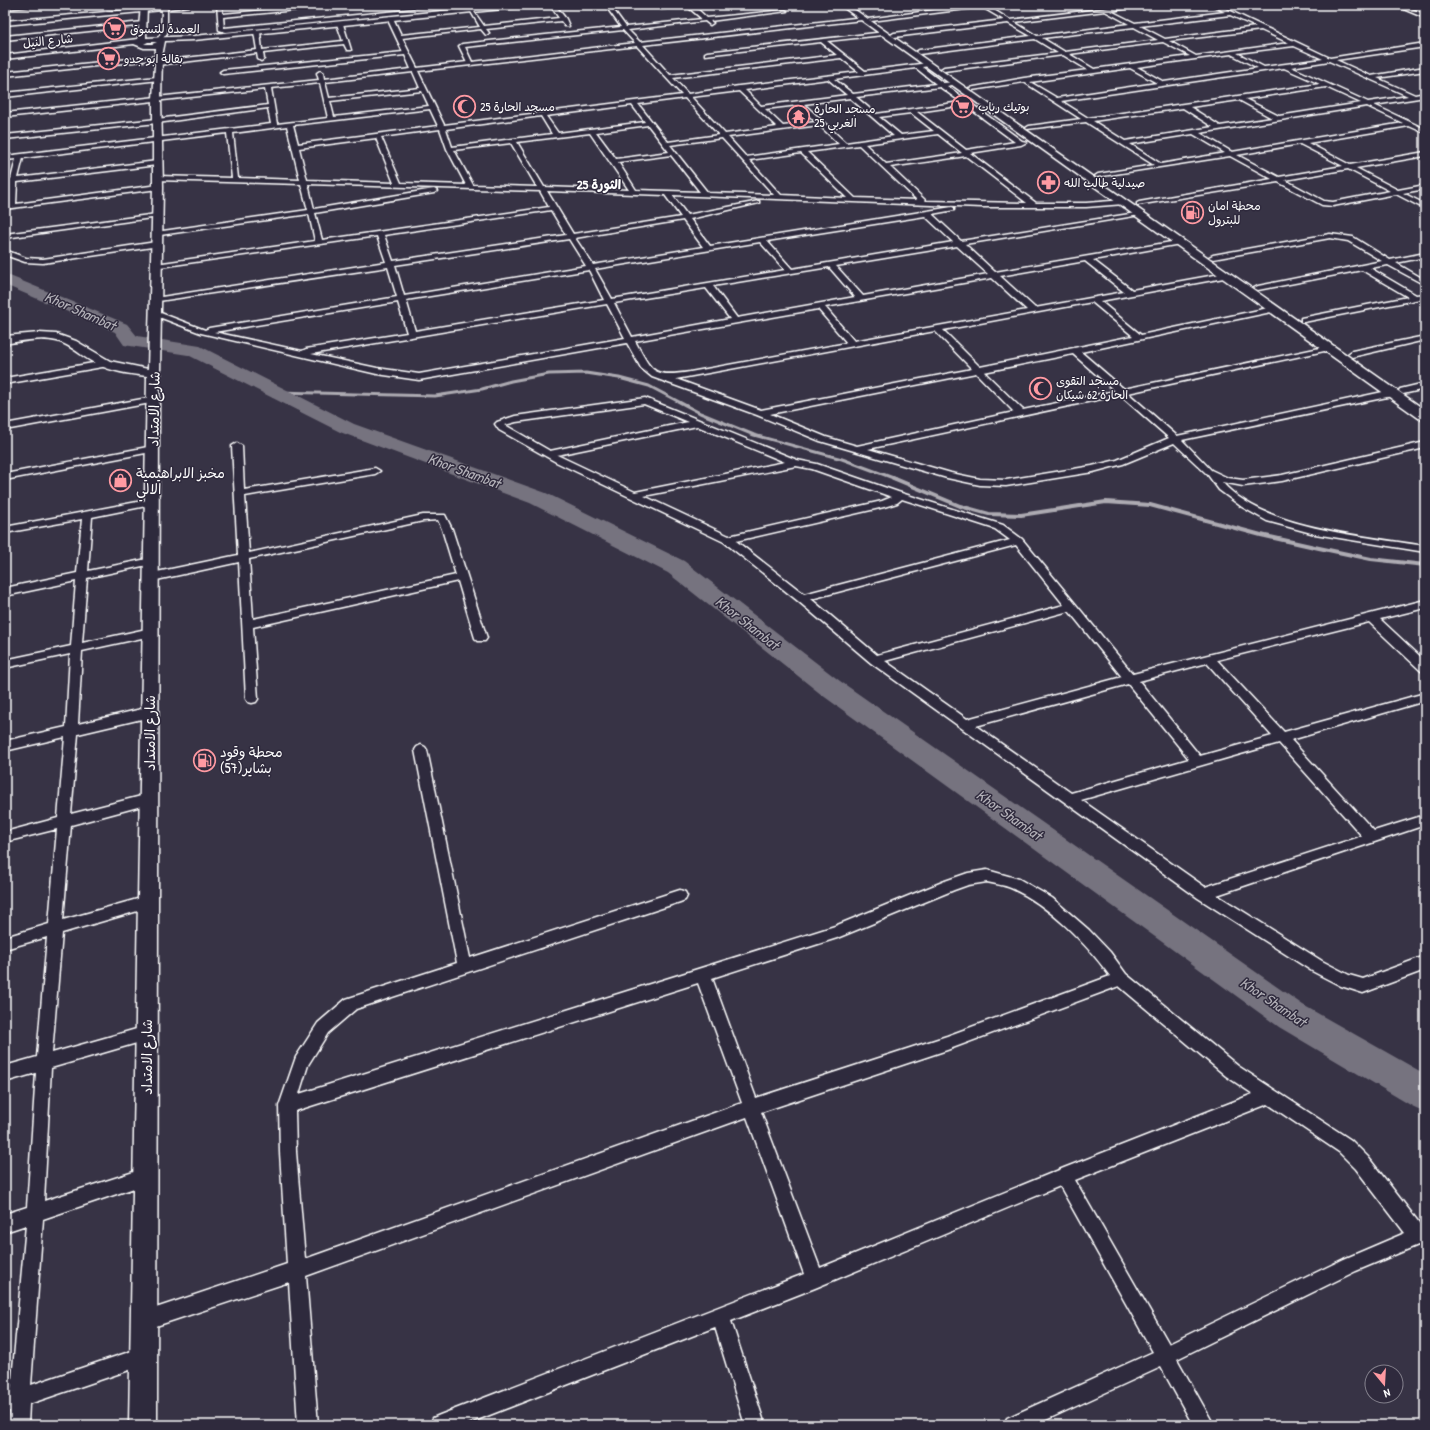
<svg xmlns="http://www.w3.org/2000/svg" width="1430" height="1430" font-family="'Patrick Hand','Playpen Sans Arabic',sans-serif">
<rect width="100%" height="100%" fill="#373345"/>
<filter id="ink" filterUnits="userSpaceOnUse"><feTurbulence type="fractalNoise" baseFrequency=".025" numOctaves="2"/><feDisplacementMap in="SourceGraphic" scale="8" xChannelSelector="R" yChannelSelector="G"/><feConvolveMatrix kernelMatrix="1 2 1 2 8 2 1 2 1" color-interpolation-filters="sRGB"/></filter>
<g filter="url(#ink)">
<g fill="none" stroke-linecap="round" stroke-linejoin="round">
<polyline stroke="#adabb2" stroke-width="3" points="277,392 435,396 482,389 511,381 549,374 586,373 619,378 649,386 700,413 754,435 842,459 896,479"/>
<polyline stroke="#adabb2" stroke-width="4" points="893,478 960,506 989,514 1021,515 1106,502 1150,505 1261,535 1319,548 1371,559 1425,565"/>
<polygon fill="#76737f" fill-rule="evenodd" points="5,274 127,324 137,336 200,346 354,424 546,493 684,561 840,681 1303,1005 1425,1074 1425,1112 1412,1106 1279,1027 822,695 668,573 530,503 340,432 188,355 124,345 115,332 5,285"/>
<defs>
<g id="street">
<polygon points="23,5 43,5 5,9 5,7"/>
<polygon points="163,5 197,5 167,9 167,33 160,42 157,40 161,33 162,10 5,25 5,21 162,7"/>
<polygon points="217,5 221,5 223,14 321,5 339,5 337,6 223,17 224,28 459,5 476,5 474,6 226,32 219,30"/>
<path d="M550,5h5l11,14 3,7h-4l-4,-5 -75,8 3,4 -3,2 -5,-6 -79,9 15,30 50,-6 -8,-16 3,-2 159,-17 -16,-22h5l16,22 76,-8 -14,-12 -27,2 -2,-1 17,-3h17l14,13 78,-8 2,1 -77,10 3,2 -3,2 -5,-4 -77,9 12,12 224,-25v2l-2,1 -219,25 27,30 167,-20 -16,-13 -116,13v-2l2,-1 178,-20 1,1 -3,2 -56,6 38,30 63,-8 3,2 -1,1 -8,1 21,16 14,-1v2l-10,2 75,55 5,1 -6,3 -51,8 66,50h50l38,-3 3,2 -3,2 -38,3h-104l-310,-12 15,20 72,-14v2l-69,16 20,27 242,-39 2,1v2l-22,4 29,27 181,-29 1,1 -3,2 -175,29 30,28 188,-32v4h-3l-87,16 39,30 94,-17h3v4l-129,24 41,34 132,-28 4,2 -1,2 -195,41 43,37 205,-43h3l1,2 -4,2 -201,43 49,43 215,-46 3,1 1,2 -4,3 -210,44 29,30 17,8 15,2 39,-5 143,-33v6l-143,33 -39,5 -21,-4c40,47 144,54 203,64v6l-110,-18 -48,-13 -25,-14 -23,-17 -11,-15 -34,-32 -51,21 -30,8 -87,14 -26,-1 -33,-7 -127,-37 -63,-26 -105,-38 -11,-9 -14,-25 -208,37 -42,-6 -176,-41 -50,-19 4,-2h3l47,18 4,-2 188,-31 -9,-30 -236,35 -1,-2 4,-2 231,-36 -9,-26 -224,32 -1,-2 4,-2 159,-23 -6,-27 -156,22 -1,-2 4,-2 152,-22 -7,-26 -144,-4 -3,-2 3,-2 75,2 -5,-45 -204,25 -5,20 139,-17 3,2 -3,2 -140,17 -1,22 142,-19 3,2 -3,2 -153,20v-4l4,-1 1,-21 -5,1v-4l6,-1 5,-20 -11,1v-4l266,-32 -3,-16 -111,15 -152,16v-4l152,-16 111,-14 -3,-16 -260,28v-4l314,-33 -2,-7 3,-2 3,2 1,6 87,-10 -6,-14 -182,19 -3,-2 3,-2 180,-18 -16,-34 3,-2 3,2 8,17 79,-8 -10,-17 2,-1 12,17 75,-8zM623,30l12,13 -163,19 -7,-15zM637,46l45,49 -238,30 -26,-54zM841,58l18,14 -120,14 -51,8 -15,-16zM916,68l20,16 -83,10 -19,-15zM413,72l7,16 -91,10 -4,-16zM828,79l19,16 -86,11 -16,-16zM320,83l8,35 -51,6 -6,-36zM940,87l21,15 -85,12 -20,-17zM422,91l7,15 -95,11 -4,-16zM739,91l38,36 -52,7 -34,-37zM685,98l34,37 -51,7 -30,-38zM850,98l44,38 -48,7 -42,-39zM632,105l13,17 -87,11 -12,-17zM798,105l18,17 -33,4 -18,-17zM965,105l50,37 -49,8 -49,-38zM430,109l8,17 -140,18 -5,-19zM911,113l23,18 -33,4 -22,-18zM541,116l11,18 -100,13 -6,-18zM648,125l21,27 -53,7 -20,-27zM819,125l20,19 -93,13 -18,-20zM287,126l13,54 -62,-2 -5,-45zM440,129l7,20 19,36 -65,-2 -20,-46zM590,133l39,57 -85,-3 -27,-45zM938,134l24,19 -76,11 -21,-20zM376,138l18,45 -87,-3 -8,-32zM722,138l52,57 -66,-2 -38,-48zM511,143l26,44 -64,-2 -19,-35zM859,145l58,55 -62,-2 -48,-46zM801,153l46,45 -66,-3 -32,-35zM671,155l29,37 -64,-2 -18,-28zM966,156l61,47 -101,-2 -36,-34zM308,184l232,7 9,16 -227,33 -7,-27 119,-20 3,-2 -3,-2 -120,20zM547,191l118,4 16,22 -108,17zM551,210l15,25 -173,26 -9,-26zM925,216l28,26 -161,27 -25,-28zM683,220l20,27 -110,18 -18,-27zM569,239l17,27 -182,30 -9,-31zM760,242l25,28 -173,29 -17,-30zM957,246l31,28 -125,22 -27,-30zM1085,261l39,31 -89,16 -35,-32zM829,267l26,30 -118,21 -24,-32zM589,270l15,30 -189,31 -9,-31zM992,278l35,32 -173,31 -29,-34zM706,288l24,31 -98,18 -18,-34zM398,302l9,31 -101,16 -4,2 -88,-19zM1092,302l41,34 -153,31 -37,-37zM607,304l18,34 -206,36 -42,-6 -66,-14zM818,309l29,34 -157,29c-38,6 -38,0 -55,-31zM935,331l37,38 -211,41 -85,-31zM1073,354l42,37 -92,19 -39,-38zM976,373l38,39 -157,34 -31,-9 -56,-23zM1120,395l49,43 -52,22 -25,6 -86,14 -26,-1 -29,-6 -83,-24z"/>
<path d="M972,5h14l24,15 123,-15h14l-36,6 24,12 90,-11 -13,-7h6l112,53 95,-15v4l-89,13 35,16 54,-9v4l-48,7 38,17 10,-2v4l-51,8 51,24v4l-16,-7 -101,17 42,22 75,-13v4l-69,12 42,22 27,-5v4l-22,4 22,11v5l-29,-15 -63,12 -11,-1 -44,-23 -141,23v-2l2,-1 133,-23 -42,-23 -134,21 -1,-1 3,-2 56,-9 -68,-43 -59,7 -1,-1 3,-2 52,-7 -57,-37 -52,8 -3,-2 55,-10 64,-8 -25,-15 -119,16 -3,-2 3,-2 114,-14 -23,-14 -116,15 -3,-2 3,-2 112,-14 -23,-13 -114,14 -3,-2 3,-2 110,-13 -22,-13 -111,14 -3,-2zM1105,11l24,13 -92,12 -23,-14zM1230,15l26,12 -91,12 -25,-13zM1134,27l24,13 -93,12 -23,-14zM1261,30l28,13 -93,13 -27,-15zM1163,42l27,14 -96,13 -25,-15zM1294,46l29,13 -59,8 -27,-14zM1231,54l27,14 -94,14 -27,-15zM1329,61l79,35 -40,6 -77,-35zM1130,68l27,15 -100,15 -27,-16zM1284,68l36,16 -232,34 -27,-17zM1326,87l35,16 -82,13 -34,-17zM1239,100l33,18 -52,8 -30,-19zM1367,106l36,17 -171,29 -32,-19zM1183,108l30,19 -88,14 -32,-20zM1193,134l32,19 -64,11 -31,-20zM1300,144l43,22 -64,11 -42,-22zM1348,169l42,22 -57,11 -9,-1 -39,-21z"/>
<polygon points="1394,5 1400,5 1425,14 1425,18"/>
<polygon points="143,22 145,23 145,25 5,40 5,36"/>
<polygon points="340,22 343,24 351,50 347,50 344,44 263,53 264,59 261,61 258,59 257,53 158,65 155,63 158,61 257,50 254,32 257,30 260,32 262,50 343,41 337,24"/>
<polygon points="158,56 161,58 160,59 5,76 5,72"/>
<polygon points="157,77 159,78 159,80 5,97 5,93"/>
<polygon points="157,214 161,216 159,217 5,238 5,234"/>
<polygon points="1330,234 1353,237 1390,260 1425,253 1425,257 1396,263 1425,280 1425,285 1388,265 1370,268 1416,295 1425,294 1425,298 1304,322 1301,322 1301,318 1408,297 1362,270 1258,290 1254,288 1258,286 1382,261 1348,241 1330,238 1213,259 1209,257 1213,255"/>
<polygon points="156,242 159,242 159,246 43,263 25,262 5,255 5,250 26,258 43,259"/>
<polygon points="1425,336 1425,340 1352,357 1348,354 1352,351"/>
<polygon points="105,361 109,364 108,366 5,384 5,378"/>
<polygon points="1425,383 1425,389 1403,394 1399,391 1400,389"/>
<polygon points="153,397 156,398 157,400 156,402 5,430 5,424"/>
<path d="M645,398l152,62 20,4 81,28 105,33 19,14 111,135 292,-74v8l-45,11 45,42v11l-4,-1 -52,-49 -152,38 67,72 141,-39v8l-134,39 83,91 51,-16v10l-208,70 105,66 27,14 14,4 62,-23v14l-62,23 -22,-7 -29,-15 -114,-73 -327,-235 -73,-62 -74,-59 -168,-80 -57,-32 -4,-6 2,-2 18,-6zM644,404l44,18 -138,29 -45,-26 11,-3zM697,426l88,36 -150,30 -78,-37zM796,466l16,3 80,28 -10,4 -153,35 -85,-40zM902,499l93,30 15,11 -206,54 -68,-53 148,-34 13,-4zM1016,545l48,60 -187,50 -66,-56zM1069,611l53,66 -155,42 -82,-58zM1207,663l65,73 -72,20 -61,-75zM1128,684l61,75 -118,34 -95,-67zM1279,743l83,93 -157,51 -124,-87z"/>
<path d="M237,443l5,3 2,44 131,-22 5,3 -5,3 -130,22 4,57 174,-38h22l7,14 35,109 -2,3h-8l-2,-3 -17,-57 -205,46 5,72 -2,3 -4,1 -4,-1 -2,-3 -7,-137 -87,19 -4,-1 -1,-3 1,-3 4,-1 86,-18 -6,-109zM438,520l4,9 14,46 -203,44 -4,-60 174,-38z"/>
<polygon points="153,446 156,447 158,449 156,451 5,480 5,474"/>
<polygon points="153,499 156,500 158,502 156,504 92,517 88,571 152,558 157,561 152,564 87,578 82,643 151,628 155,629 157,632 155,635 151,636 82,651 78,724 150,707 154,709 156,712 154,715 150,717 78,734 71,814 149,794 154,795 155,799 154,803 149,804 71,825 63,920 148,896 153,898 155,902 153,906 148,908 62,933 52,1053 147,1026 152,1028 155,1033 152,1038 147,1040 51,1068 44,1201 146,1168 152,1170 154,1176 152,1182 146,1184 43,1219 31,1385 144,1347 151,1349 153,1356 151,1363 144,1365 29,1404 28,1425 8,1425 10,1411 5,1412 5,1394 11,1391 26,1225 5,1232 5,1214 27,1207 36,1073 5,1082 5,1066 37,1057 47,937 5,949 5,937 49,924 57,829 5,842 5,832 58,818 65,737 5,751 5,741 66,727 70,654 5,668 5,660 71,646 76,581 5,596 5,588 77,573 82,519 5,533 5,527"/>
<path d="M421,745l4,2 2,3 43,208 210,-68 5,2 2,4 -2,4 -5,2 -324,107 -28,24 -20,32 -9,29 536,-168 110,-45 23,-8 19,-3 32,9 33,19 37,32 21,22 16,22 112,92 113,74 17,17 55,71h2v18l-7,-1 -62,26 -179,88 37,66h-21l-32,-58 -126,58h-31l3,-7 146,-66 -93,-166 -245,102 -84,33 34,104h-20l-30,-98 -251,98h-34l3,-7 7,-3 364,-141 -57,-157 -441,159 12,149h-20l-9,-143 -145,48 -6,-3 -3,-6 3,-6 6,-3 143,-48 -7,-112 -1,-46 17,-49 22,-34 28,-24 111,-36 -42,-213 2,-3zM987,882c8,2 17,3 24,6 38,17 75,55 99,88l-163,60 -191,62 -44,-120 125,-40 117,-48 14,-5zM698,983l44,120 -437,156 -9,-107 -1,-41zM1119,986l107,90 27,18 -189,74 -244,100 -59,-156 186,-62zM1268,1104l71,48 17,17 49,64 -61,26 -175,85 -94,-164z"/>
</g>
<g id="secondary">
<path d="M141,5h6l-1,33 48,-2 307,-31h24l-3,2 -328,33 -29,1 -3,15 -1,43 2,88 -3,185 1,2 -1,2 -1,24 -2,1025h-28l18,-1049c-16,-2 -35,-4 -50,-12 -14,-6 -25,-19 -40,-23 -17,-4 -35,0 -52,3v-8l34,-3 17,1 20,7 34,20 38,8 5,-182v-88l3,-51h-12l-10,-4 -129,15v-4l133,-16zM148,42h9l-5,2h-8z"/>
<polygon points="840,5 848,5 1425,410 1425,420 1420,419"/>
</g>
</defs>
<use href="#street" stroke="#fff" stroke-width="3"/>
<use href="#secondary" stroke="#fff" stroke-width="3"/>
<use href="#street" fill="#2f2a3d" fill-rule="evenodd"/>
<use href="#secondary" fill="#2f2a3d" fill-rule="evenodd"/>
</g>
</g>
<defs>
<symbol id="supermarket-ring" viewBox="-11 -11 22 22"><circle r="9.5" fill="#2f2a3d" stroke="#ff9aa2" stroke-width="1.5"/><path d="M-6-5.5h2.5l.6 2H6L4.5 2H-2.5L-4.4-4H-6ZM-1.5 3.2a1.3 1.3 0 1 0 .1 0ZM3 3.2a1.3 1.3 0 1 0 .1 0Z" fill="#ff9aa2"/></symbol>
<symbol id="mosque-ring" viewBox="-11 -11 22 22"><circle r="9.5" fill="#2f2a3d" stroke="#ff9aa2" stroke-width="1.5"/><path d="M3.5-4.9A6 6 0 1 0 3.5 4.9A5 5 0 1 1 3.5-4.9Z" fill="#ff9aa2"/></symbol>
<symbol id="temple-ring" viewBox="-11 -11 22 22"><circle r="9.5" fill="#2f2a3d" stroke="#ff9aa2" stroke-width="1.5"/><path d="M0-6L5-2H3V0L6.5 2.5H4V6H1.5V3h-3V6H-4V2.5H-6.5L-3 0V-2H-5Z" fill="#ff9aa2"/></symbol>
<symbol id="pharmacy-ring" viewBox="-11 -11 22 22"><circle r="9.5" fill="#2f2a3d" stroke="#ff9aa2" stroke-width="1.5"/><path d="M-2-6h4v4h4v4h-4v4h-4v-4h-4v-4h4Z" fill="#ff9aa2"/></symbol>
<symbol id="fuel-ring" viewBox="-11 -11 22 22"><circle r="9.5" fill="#2f2a3d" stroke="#ff9aa2" stroke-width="1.5"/><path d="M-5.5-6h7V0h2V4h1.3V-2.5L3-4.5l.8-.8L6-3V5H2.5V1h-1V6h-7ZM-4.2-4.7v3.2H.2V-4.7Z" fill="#ff9aa2"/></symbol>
<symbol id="shop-ring" viewBox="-11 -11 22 22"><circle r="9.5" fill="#2f2a3d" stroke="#ff9aa2" stroke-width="1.5"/><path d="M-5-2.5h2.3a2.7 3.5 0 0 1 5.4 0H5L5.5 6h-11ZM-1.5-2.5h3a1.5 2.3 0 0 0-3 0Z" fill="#ff9aa2"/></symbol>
</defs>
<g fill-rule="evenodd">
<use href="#supermarket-ring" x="102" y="16" width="25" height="25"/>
<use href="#supermarket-ring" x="96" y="46" width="25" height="25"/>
<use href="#mosque-ring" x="452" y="94" width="25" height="25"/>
<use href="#supermarket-ring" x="950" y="94" width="25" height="25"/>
<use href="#temple-ring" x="786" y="104" width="25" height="25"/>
<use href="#pharmacy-ring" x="1036" y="170" width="25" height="25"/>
<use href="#fuel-ring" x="1180" y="200" width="25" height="25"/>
<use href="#mosque-ring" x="1028" y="376" width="25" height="25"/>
<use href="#shop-ring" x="108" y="468" width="25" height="25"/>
<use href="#fuel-ring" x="192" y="748" width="25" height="25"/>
</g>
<g text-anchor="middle" stroke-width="3" stroke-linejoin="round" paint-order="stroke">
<g font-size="12" fill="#fff" stroke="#2f2a3d" text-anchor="start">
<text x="130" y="33">العمدة للتسوق</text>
<text x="124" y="63">بقالة ابو جدو</text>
<text x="480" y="111">مسجد الحارة 25</text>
<text x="978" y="111">بوتيك رباب</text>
<text x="814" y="113">مسجد الحارة<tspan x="814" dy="14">25 الغربي</tspan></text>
<text x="1064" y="187">صيدلية طالب الله</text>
<text x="1208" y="210">محطة امان<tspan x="1208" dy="14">للبترول</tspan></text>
<text x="1056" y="385">مسجد التقوى<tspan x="1056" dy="14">الحارة 62 شيكان</tspan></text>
</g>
<g font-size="12" fill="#fff" stroke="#2f2a3d">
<text transform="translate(48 41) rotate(-6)" y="4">شارع النيل</text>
</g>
<g font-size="13" font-weight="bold" fill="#fff" stroke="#2f2a3d">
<text x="599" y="189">الثورة 25</text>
</g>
<g font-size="14" fill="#fff" stroke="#2f2a3d">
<text transform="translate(154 409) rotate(-89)" y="5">شارع الامتداد</text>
<text transform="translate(150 733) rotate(-90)" y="5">شارع الامتداد</text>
<text transform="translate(147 1057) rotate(-90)" y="5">شارع الامتداد</text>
</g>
<g font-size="14" fill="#fff" stroke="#2f2a3d" text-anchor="start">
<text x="136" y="478">مخبز الابراهيمية<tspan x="136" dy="16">الالي</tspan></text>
<text x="220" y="757">محطة وقود<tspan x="220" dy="16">بشاير(57)</tspan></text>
</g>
<g font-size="15" font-style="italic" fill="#b4b2b9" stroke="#2f2a3d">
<text transform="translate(80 311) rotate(24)" y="5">Khor Shambat</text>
<text transform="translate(464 471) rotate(20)" y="5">Khor Shambat</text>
<text transform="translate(747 623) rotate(38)" y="5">Khor Shambat</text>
<text transform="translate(1009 815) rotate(35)" y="5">Khor Shambat</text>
<text transform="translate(1273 1002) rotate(34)" y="5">Khor Shambat</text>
</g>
</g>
<rect width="1430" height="1430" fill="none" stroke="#2f2a3d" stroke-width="20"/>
<rect x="10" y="10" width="1410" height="1410" fill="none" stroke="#fff" stroke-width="1.5" filter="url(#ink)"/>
<g transform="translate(1384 1384) rotate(162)"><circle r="19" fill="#2f2a3d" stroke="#827f8b"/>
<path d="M0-3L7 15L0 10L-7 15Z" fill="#ff9aa2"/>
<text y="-6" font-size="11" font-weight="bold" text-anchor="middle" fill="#ffffff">N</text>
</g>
</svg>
